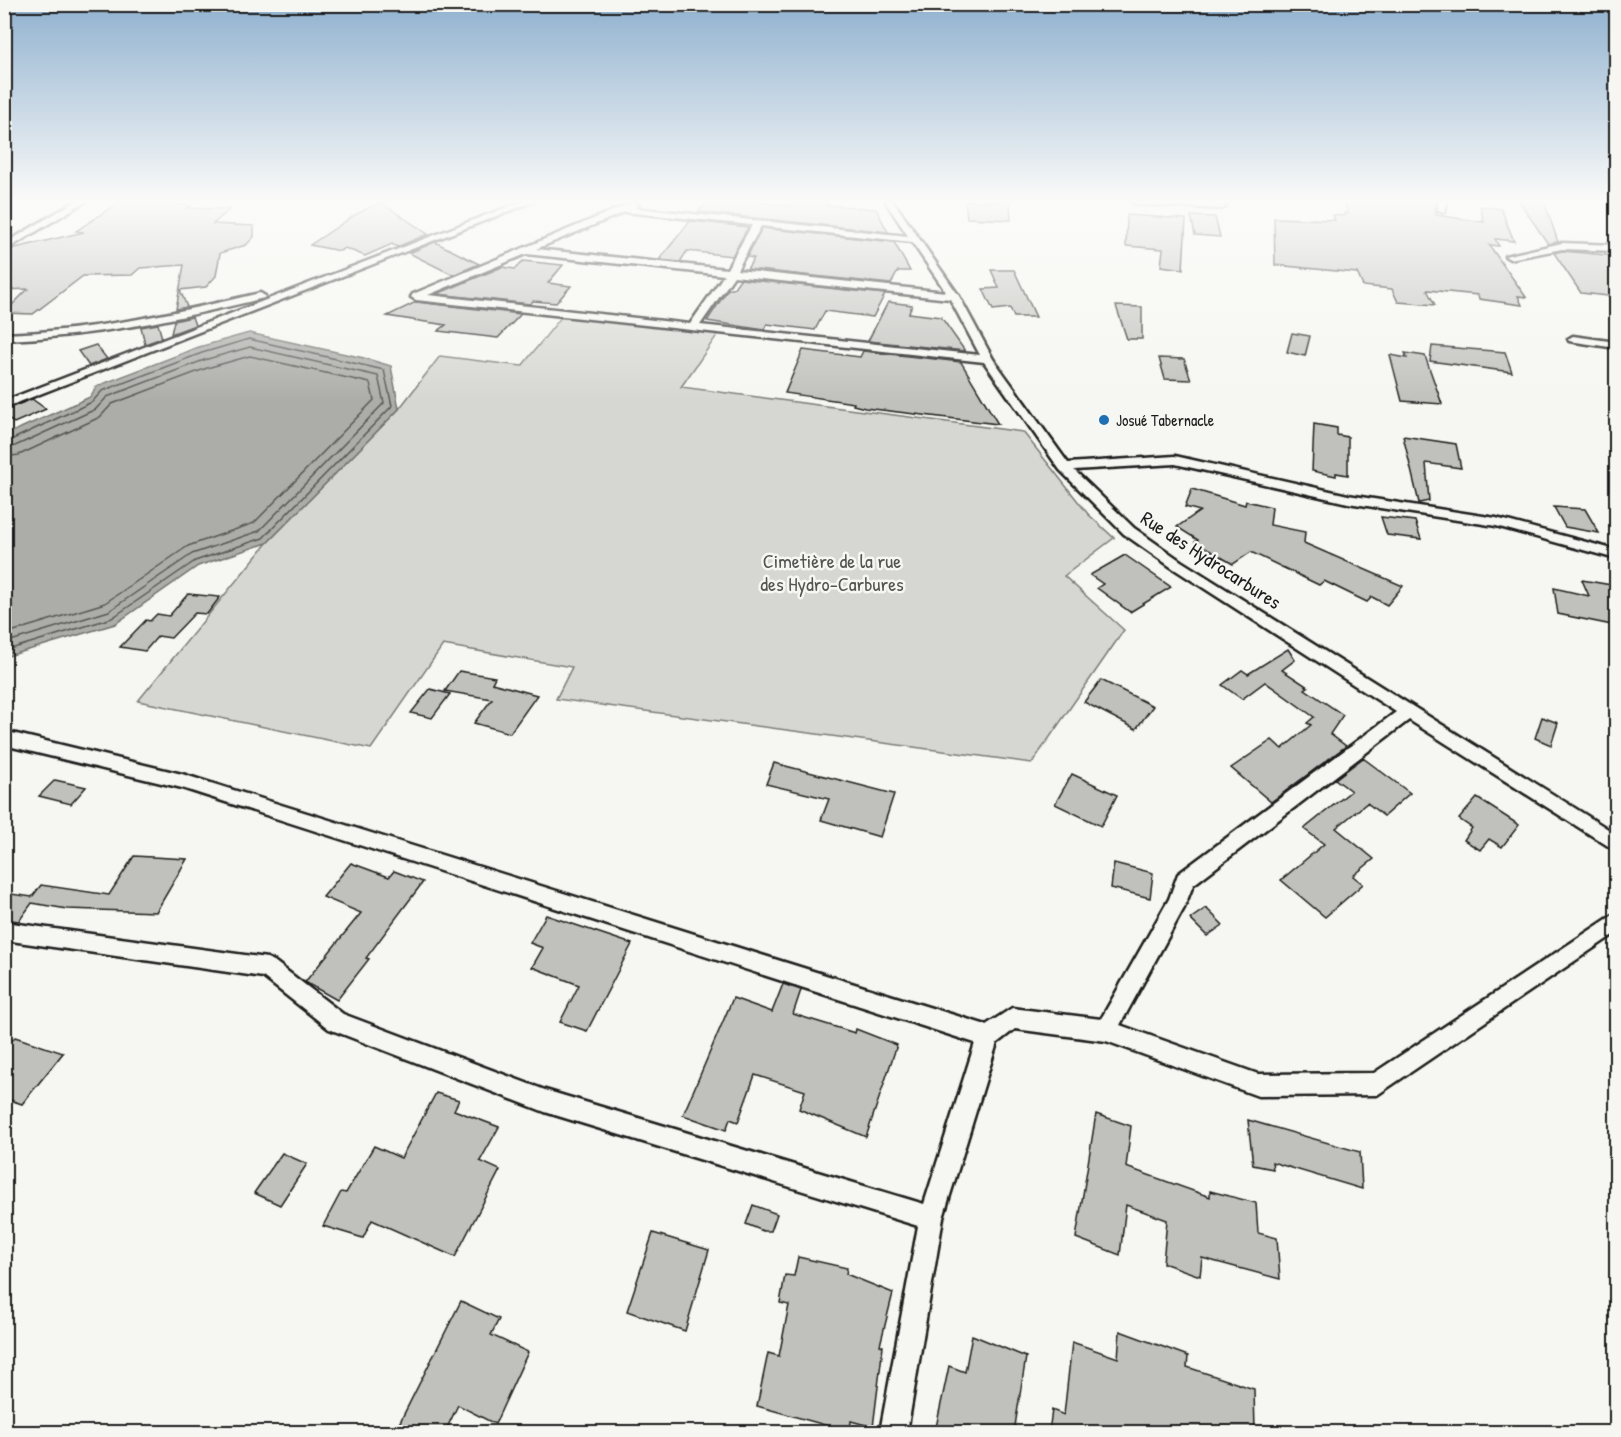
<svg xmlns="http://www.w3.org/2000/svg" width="1621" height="1437" font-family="'Patrick Hand',sans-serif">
<rect width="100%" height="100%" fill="#f6f6f2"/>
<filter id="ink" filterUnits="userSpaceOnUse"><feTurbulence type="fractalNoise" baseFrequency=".0167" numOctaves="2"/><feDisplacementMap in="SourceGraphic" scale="12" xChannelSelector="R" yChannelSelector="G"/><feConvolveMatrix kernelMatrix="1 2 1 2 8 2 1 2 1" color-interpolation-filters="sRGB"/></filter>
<g filter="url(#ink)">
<polygon fill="#d6d6d2" stroke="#797977" stroke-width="1.5" points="562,316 718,334 681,387 1023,432 1088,514 1114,538 1064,576 1124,630 1032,763 556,699 572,667 443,645 371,749 138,701 267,543 399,409 440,356 522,366"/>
<polygon fill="#acaca9" stroke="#727271" stroke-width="1.5" points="249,333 364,358 391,366 399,409 267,543 198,566 115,624 5,657 5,435 90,397 97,386 199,347"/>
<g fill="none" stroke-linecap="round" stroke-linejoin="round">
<g stroke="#565654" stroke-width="1.5">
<polyline points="4,440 13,439 92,402 102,391 202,353 249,339 384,370 392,406 263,538 195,561 112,618 4,651"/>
<polyline points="4,448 15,446 96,409 107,397 204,360 250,347 378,376 384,403 259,531 192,554 109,611 4,643"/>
<polyline points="4,457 19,455 100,417 112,404 207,368 250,356 370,383 374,400 254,523 188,546 105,603 4,634"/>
</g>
</g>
<g fill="#c0c0bd" stroke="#1c1c1c" stroke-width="1.5">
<polygon points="121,201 158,201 156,202 191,206 188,208 230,209 213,224 254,226 254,237 246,245 220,253 216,276 206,287 180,290 187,307 176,309 184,265 140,268 132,275 83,276 33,314 4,313 28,289 4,290 4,253 11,249 84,232 76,231"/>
<polygon points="708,201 748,201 794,206 797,201 828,201 826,205 876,209 888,232 698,212"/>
<polygon points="965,201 1010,202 1011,220 967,218"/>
<polygon points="1344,201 1434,201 1436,215 1484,222 1480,206 1501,209 1514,241 1495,239 1499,246 1489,245 1526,297 1518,296 1522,305 1479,299 1478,295 1427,290 1435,305 1398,302 1392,289 1363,286 1357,273 1275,265 1274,218 1335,220 1333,215 1345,216 1344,213 1348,214"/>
<polygon points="1519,201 1544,201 1558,242 1548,244"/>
<polygon points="380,202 428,234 397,247 392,244 365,256 345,248 340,251 310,245 355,215"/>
<polygon points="1127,215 1186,219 1183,269 1161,266 1163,249 1126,246"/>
<polygon points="1191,216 1215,217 1220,237 1195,235"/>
<polygon points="690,221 748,227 732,256 687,251 680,262 659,260"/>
<polygon points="762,228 894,242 910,271 898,271 891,284 747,269 754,258 747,257"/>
<polygon points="435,242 479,264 453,275 409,253"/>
<polygon points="1562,251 1617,256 1617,297 1581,293 1554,253"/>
<polygon points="523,261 563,265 548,283 571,286 556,303 533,301 530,304 437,294 502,267 515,269"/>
<polygon points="991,270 1014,270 1036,317 1014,317 1010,308 993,310 983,289 999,288"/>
<polygon points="740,279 885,294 873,317 825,311 815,330 767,324 764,330 707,321 728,289 733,289"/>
<polygon points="416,302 521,314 498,338 438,331 446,325 387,316"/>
<polygon points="888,302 912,305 909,313 941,317 965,351 868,341"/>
<polygon points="1116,306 1142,307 1142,339 1127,339"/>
<polygon points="192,317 195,325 171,334 174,321"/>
<polygon points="158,324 162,338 145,344 141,327"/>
<polygon points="1292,333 1310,336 1305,356 1287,352"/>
<polygon points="96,345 107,359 89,366 78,351"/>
<polygon points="1432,346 1505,352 1512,372 1430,361"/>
<polygon points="803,350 860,357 863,351 961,362 998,424 865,408 853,405 854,403 785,393"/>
<polygon points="1405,353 1425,356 1442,404 1402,401 1390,355 1407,358"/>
<polygon points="1159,358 1184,359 1191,380 1165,379"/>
<polygon points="32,399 46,409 14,423 4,416 4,410"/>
<polygon points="1314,424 1337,428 1337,435 1348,437 1348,475 1336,473 1336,476 1312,471"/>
<polygon points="1403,436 1456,444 1461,468 1426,463 1429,501 1419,503"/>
<polygon points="1192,489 1245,505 1246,501 1272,507 1270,525 1305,532 1304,543 1403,586 1387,605 1372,597 1367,602 1324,581 1319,585 1251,552 1233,564 1195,542 1198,540 1177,527 1200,511 1185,507"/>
<polygon points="1554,507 1585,509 1599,533 1565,527"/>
<polygon points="1381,517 1415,521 1421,539 1387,535"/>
<polygon points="1125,555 1171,587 1130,612 1097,588 1103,584 1090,575"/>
<polygon points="1582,580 1617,586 1617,626 1558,614 1554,588 1589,596"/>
<polygon points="188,594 220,597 207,614 195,613 171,638 158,636 145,651 120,647 146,620 150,621 157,614 169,616"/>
<polygon points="1288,649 1295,660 1282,670 1308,687 1305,689 1343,715 1330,734 1346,746 1271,802 1231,768 1272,740 1282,749 1311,725 1307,723 1314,717 1265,682 1242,699 1222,685 1242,670 1248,674"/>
<polygon points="459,671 495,677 492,683 537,695 510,733 474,723 492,699 445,691"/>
<polygon points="1101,680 1153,706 1136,729 1084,702"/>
<polygon points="430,689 450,694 432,718 411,713"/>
<polygon points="1542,717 1558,723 1551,745 1535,738"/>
<polygon points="1363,758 1410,793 1384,816 1367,803 1336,828 1374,859 1353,876 1363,884 1325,917 1281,880 1324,844 1304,829 1351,791 1335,779"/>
<polygon points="774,763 894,794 880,837 821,820 829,799 766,784"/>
<polygon points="1072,774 1117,795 1101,826 1055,804"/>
<polygon points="55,780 86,787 71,804 39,796"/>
<polygon points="1477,798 1519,825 1502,847 1489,839 1480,850 1464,840 1472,828 1459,819"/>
<polygon points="134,856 187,859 156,912 67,909 32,903 19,921 4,919 4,893 32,897 41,885 109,895"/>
<polygon points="351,863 389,877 394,871 423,882 366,958 369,959 337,1000 305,982 361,913 323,897"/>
<polygon points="1114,863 1153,873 1150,898 1111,888"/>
<polygon points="1206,908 1223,925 1207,936 1190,919"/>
<polygon points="546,915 632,944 587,1031 560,1022 579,985 532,967 543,948 530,943"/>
<polygon points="783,984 801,990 793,1014 855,1033 856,1029 897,1045 866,1137 799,1109 805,1091 755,1075 738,1122 730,1119 726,1130 683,1115 733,998 772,1012"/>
<polygon points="15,1037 63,1053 22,1104 4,1098 4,1049"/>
<polygon points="436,1093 459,1100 454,1110 499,1127 480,1161 500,1170 455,1257 372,1220 363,1238 323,1226 341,1192 346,1193 374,1146 401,1158"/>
<polygon points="1096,1114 1131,1126 1126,1167 1210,1197 1210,1191 1256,1203 1258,1233 1277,1238 1280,1279 1202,1258 1200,1276 1163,1263 1167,1220 1126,1205 1120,1255 1076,1238"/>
<polygon points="1248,1120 1360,1152 1362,1189 1272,1162 1273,1169 1253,1165"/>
<polygon points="282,1153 307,1164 280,1205 254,1193"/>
<polygon points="753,1205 777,1214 771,1231 763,1231 746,1224"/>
<polygon points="653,1233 709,1250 685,1331 627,1311"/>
<polygon points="798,1257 847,1268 846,1274 893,1293 880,1345 883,1346 873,1427 851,1421 850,1432 757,1406 768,1353 779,1356 789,1305 780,1303 785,1275 794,1276"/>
<polygon points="461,1301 499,1319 491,1335 528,1352 495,1424 458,1405 445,1432 416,1432 399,1424"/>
<polygon points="1120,1331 1188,1356 1187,1367 1254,1389 1255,1432 1049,1432 1052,1410 1064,1415 1072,1342 1118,1358"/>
<polygon points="972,1335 1026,1357 1014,1432 935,1432 949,1366 965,1372"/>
</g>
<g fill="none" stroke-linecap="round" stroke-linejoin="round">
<defs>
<g id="street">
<polygon points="76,201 86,201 4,251 4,244"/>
<polygon points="523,201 535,201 4,408 4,401"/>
<path d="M885,201h8l66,95 34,63 75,104 107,-7 173,39 148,23 120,32v9l-120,-33 -148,-23 -173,-39 -101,6 60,58 47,33 435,273v17l-207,-131 -216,165 -9,23 -64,117 138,49 116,-1 242,-160v20l-239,162 -119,1 -152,-55 -91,-12 -18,14 -54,175 -36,214h-27l38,-206 -373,-114 -216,-83 -66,-52 -259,-37v-18l263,36 7,3 69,53 202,76 379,114 51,-161 -793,-255 -178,-43v-14l178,43 804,251 26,-17 89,11 68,-120 9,-25 218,-162 -225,-145 -47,-33 -64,-64 -76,-108 -568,-62 -5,-3 2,-3 221,-92 4,3 -3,3 273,28zM625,212l127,13 -25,44 -191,-20zM761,226l151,16 34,50 -209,-22zM526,254l198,21 -34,49 -262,-29zM734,276l216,23 30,56 -280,-30z"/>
<polygon points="1131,201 1222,203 1226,206 1222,209 1135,204"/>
<polygon points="1439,201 1447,201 1445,212 1438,210"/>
<polygon points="1562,243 1616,245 1616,251 1562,249 1510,259 1505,256"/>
<path d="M260,293l5,3 -1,2c-86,21 -171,39 -260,42v-6c88,-3 171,-21 256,-41z"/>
<polygon points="1573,336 1616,342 1616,348 1569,341 1568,339"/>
</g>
</defs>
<use href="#street" stroke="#1c1c1c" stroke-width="5"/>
<use href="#street" fill="#f6f6f2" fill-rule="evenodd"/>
</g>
</g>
<linearGradient id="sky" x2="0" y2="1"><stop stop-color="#90b1cf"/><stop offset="0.5" stop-color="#fbfbf9"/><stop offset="1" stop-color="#fbfbf9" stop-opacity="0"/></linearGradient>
<rect width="1621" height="402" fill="url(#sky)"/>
<circle fill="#1f6fb2" stroke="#f6f6f2" stroke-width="2" cx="1104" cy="420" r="6"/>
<g text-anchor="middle" stroke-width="5" stroke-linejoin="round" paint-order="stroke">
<g font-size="16" fill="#1c1c1c" stroke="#f6f6f2" text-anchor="start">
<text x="1116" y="426">Josué Tabernacle</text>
</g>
<g font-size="20" fill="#1c1c1c" stroke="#f6f6f2">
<text transform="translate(1211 560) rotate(33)" y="7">Rue des Hydrocarbures</text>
</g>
<g font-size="20" fill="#545453" stroke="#f6f6f2">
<text x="832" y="568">Cimetière de la rue<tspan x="832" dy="23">des Hydro-Carbures</tspan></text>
</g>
</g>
<rect width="1621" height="1437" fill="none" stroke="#f6f6f2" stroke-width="24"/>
<rect x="12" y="12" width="1597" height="1413" fill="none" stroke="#1c1c1c" stroke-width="2" filter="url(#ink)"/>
</svg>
